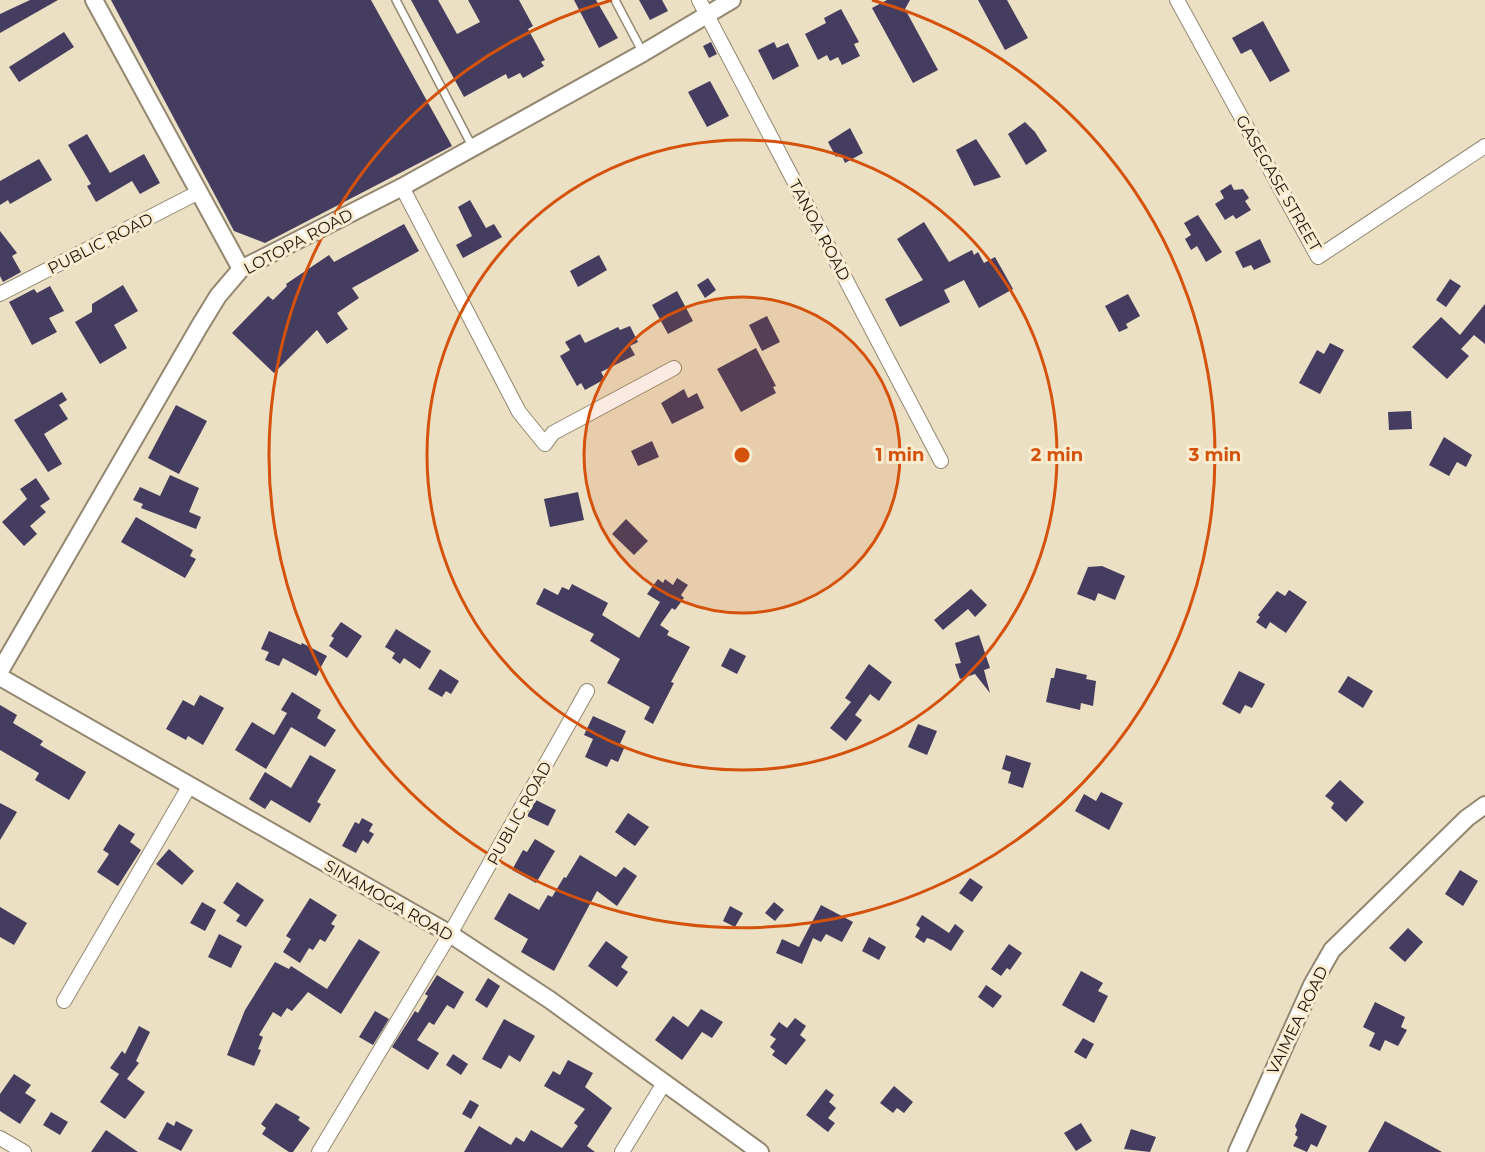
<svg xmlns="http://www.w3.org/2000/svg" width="1485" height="1152" font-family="Montserrat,sans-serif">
<rect width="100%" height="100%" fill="#ebdfc4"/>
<g fill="#453d5f">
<polygon points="30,0 58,0 0,33 0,14"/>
<polygon points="111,0 371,0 452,146 265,243 234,231"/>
<polygon points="411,0 438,0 457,34 480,22 468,0 519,0 533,26 528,29 545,60 541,62 544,66 523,78 520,73 508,79 506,74 464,97"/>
<polygon points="574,0 596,0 618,38 599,48"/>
<polygon points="639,0 662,0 668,11 650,20"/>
<polygon points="887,0 910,0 905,9 938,70 913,83 872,8"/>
<polygon points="978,0 1007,0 1028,38 1005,50"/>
<polygon points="841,9 859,42 854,44 860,56 842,65 838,57 830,61 827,55 818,60 805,34 826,23 824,18"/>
<polygon points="1263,21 1290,71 1270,82 1251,49 1241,54 1232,38"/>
<polygon points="64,32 74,47 19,82 9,67"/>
<polygon points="711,42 717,54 709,58 703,46"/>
<polygon points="774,42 777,48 788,43 799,66 773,80 758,50"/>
<polygon points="710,81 729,116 707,127 688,92"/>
<polygon points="1025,122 1035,132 1047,151 1026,165 1008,134"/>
<polygon points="850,128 863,153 845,163 841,154 836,157 828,142"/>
<polygon points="87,134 110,173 144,154 160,183 140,194 132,181 96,202 87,186 91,184 68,145"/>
<polygon points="976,139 1001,177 974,186 956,150"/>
<polygon points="39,159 52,180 10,204 8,200 0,205 0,181"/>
<polygon points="1231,184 1234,190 1243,189 1249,198 1245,201 1251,210 1236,219 1233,215 1225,220 1215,204 1224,198 1220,191"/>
<polygon points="470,200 486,228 494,224 502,237 463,258 456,245 472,236 458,207"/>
<polygon points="1198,215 1222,252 1206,262 1197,246 1191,250 1185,239 1191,235 1184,223"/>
<polygon points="924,222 949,262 972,250 974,255 978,252 984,263 995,257 1013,289 979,308 964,280 944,290 950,302 900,327 885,299 923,280 897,239"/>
<polygon points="404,224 419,251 352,288 359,298 337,313 348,329 327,344 317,330 274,373 232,333 268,296 273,300 287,286 286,284 329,255 334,262"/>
<polygon points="0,231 17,253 12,256 21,272 3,282 0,276"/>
<polygon points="1260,239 1271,262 1254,270 1251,265 1243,268 1235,252"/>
<polygon points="599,255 607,270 578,287 570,271"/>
<polygon points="708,278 716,290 705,298 697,285"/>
<polygon points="1450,279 1461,286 1446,307 1436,300"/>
<polygon points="123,285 138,311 114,325 127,348 100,364 75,322 92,312 92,304"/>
<polygon points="50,286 64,311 49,318 57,332 32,345 9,302 34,289 37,293"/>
<polygon points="677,291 693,321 668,334 652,305"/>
<polygon points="1128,294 1140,316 1126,324 1128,328 1119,332 1105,306"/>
<polygon points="1485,304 1485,344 1474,335 1461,349 1469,356 1447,379 1412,347 1441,317 1460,335"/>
<polygon points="767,316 780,342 762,351 749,325"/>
<polygon points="630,326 638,342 630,346 635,355 601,372 605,379 585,390 581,383 577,386 560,356 570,350 565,342 580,334 585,343 618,327 620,330"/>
<polygon points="1330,343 1344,350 1320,394 1299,383 1317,350 1324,354"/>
<polygon points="756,348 776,386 773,387 776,393 741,412 717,369"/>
<polygon points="684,389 688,398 697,393 704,408 672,424 661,403"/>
<polygon points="62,392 67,400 59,405 68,419 44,434 62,464 48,472 14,420"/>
<polygon points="176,405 207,421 179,474 148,458"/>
<polygon points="1411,411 1412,429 1389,430 1388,412"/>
<polygon points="1444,437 1472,455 1466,467 1457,462 1449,476 1429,465"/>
<polygon points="652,441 659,457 638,466 631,451"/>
<polygon points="170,475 199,488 189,512 201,517 196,529 141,508 143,504 133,500 140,487 160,496"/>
<polygon points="36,478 50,499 40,506 46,512 30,526 37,534 24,546 2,522 27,499 20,489"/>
<polygon points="578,492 584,520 550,527 544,499"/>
<polygon points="136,517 193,550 190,556 196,559 185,578 121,542"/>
<polygon points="626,519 648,541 634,555 612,534"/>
<polygon points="1102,566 1125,576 1115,600 1098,593 1095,601 1077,594 1088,567"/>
<polygon points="677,578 688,585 681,595 684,598 675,610 672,608 660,625 669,631 667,635 690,647 671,682 674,683 653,724 644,719 650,707 607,683 620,659 590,641 594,634 536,604 544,588 558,595 562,587 569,590 572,584 608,603 602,615 639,638 660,602 647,594 658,579 663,583 665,579 673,585"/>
<polygon points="971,589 987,605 975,617 968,609 943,630 934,620"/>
<polygon points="1289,590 1307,602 1286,633 1270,622 1266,629 1256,622 1260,617 1258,615 1277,591 1285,596"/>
<polygon points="341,622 362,636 347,658 329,646 334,638 331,636"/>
<polygon points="396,629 431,651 420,669 404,658 400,664 392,658 395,653 385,647"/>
<polygon points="269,631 301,645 302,643 327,656 316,676 283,658 279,666 265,660 269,652 261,649"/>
<polygon points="979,635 990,668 984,670 990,693 975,674 960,679 955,664 961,663 955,643"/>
<polygon points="730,648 746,656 737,674 721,666"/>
<polygon points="869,664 892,682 879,701 870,694 855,715 862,720 846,741 830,728 851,702 845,698"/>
<polygon points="1056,668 1087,675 1086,679 1096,681 1093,706 1081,703 1080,710 1046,702 1051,678 1054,678"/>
<polygon points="440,669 459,681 451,694 446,691 442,697 428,689"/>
<polygon points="1239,671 1265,684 1252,708 1245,705 1240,714 1222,704"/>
<polygon points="1348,676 1373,691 1363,708 1338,692"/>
<polygon points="292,692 321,710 317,718 336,730 325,747 291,727 266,769 235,750 252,722 274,735 287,713 281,710"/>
<polygon points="200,695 224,708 203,745 188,736 186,740 166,729 183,700 194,706"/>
<polygon points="0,705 17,715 13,723 43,741 40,745 86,772 69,800 35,780 39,773 0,750"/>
<polygon points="593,716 626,731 620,744 625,746 618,762 611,759 607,767 585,757 593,739 584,735"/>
<polygon points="918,724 937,731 927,755 908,747"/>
<polygon points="310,755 336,770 317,802 321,804 310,823 271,800 265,809 249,799 265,772 291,788"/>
<polygon points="1006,755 1031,763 1023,788 1008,783 1011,772 1002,769"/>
<polygon points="1340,780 1364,802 1346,822 1331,808 1334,803 1325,796"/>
<polygon points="1101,792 1123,803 1109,830 1075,811 1084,794 1096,801"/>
<polygon points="536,800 556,810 548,826 527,816"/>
<polygon points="0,803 17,812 0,840"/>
<polygon points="628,813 649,827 635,846 615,832"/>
<polygon points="362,818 373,824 369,831 374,834 368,844 363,840 356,853 342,846 355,822 359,824"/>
<polygon points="119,824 135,834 130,842 141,850 118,886 97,872 109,854 103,850"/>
<polygon points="535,839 555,851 536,883 512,870 523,850 527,852"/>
<polygon points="169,849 194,871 182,885 156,864"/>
<polygon points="580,855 616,877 624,867 637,876 617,906 597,891 554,971 521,952 528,939 494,919 509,893 539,910 548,895 552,897 564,877 566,878"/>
<polygon points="1460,870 1478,881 1463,906 1445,894"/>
<polygon points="970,878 983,887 972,902 959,893"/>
<polygon points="237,882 264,900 246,927 236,921 240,915 223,903"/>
<polygon points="310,898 337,915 331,924 335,926 325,942 320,939 313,950 309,948 300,963 283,952 291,939 286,936"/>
<polygon points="202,902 216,910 205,931 190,923"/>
<polygon points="774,902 784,910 775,921 765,913"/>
<polygon points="821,905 853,922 842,942 826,934 821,942 813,938 802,964 776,953 782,939 799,947"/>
<polygon points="730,906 743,913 735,927 723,921"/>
<polygon points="0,907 27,923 14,945 0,937"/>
<polygon points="922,915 949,933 955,924 964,931 951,951 933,940 927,938 924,943 915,937 920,928 916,925"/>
<polygon points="1408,928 1423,942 1405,962 1389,948"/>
<polygon points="219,934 242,946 231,968 208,957"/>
<polygon points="869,937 886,947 879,960 862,951"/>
<polygon points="359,939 380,952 341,1014 308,992 292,1011 287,1008 281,1017 273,1012 259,1035 263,1037 258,1049 261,1050 254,1066 227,1055 245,1010 275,962 289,969 291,966 327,989"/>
<polygon points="606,941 628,957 621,967 628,972 617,987 588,966"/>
<polygon points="1009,944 1022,953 1010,970 1007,968 1001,976 991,969"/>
<polygon points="1081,971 1103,983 1098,991 1108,996 1094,1023 1062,1005"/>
<polygon points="437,975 464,992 454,1009 447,1005 434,1025 429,1022 417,1040 439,1053 428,1070 392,1047 415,1011 418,1013 428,996 425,994"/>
<polygon points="488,978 500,986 487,1008 475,1000"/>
<polygon points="986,985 1002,996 993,1008 978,997"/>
<polygon points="1375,1002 1405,1017 1401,1027 1407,1030 1398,1046 1385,1040 1380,1051 1369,1046 1375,1033 1363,1027"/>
<polygon points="701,1009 723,1022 712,1038 702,1032 682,1060 655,1040 673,1016 688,1027"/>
<polygon points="375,1011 389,1019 373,1045 359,1037"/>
<polygon points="795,1018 806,1026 800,1035 806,1040 786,1065 772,1055 775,1051 770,1047 776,1039 770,1035 779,1022 787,1028"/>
<polygon points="504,1019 535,1036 520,1062 509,1055 501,1069 482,1059"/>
<polygon points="139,1026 150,1032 136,1061 139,1063 127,1079 145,1092 125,1119 100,1102 119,1074 110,1068 122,1051 125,1054"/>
<polygon points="1083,1038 1094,1044 1086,1059 1074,1052"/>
<polygon points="453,1054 468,1064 461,1075 446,1065"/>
<polygon points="568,1060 593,1073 585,1087 612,1108 587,1146 595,1152 464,1152 479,1126 511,1145 516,1137 524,1142 531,1130 562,1148 578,1126 574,1123 585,1109 544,1086 553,1071 560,1075"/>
<polygon points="14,1074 31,1085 25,1093 36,1100 20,1124 0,1111 0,1094"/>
<polygon points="894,1086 913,1102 904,1113 897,1108 893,1113 880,1103"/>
<polygon points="826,1089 834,1095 829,1102 836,1108 828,1118 835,1123 828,1132 806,1115"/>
<polygon points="470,1100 479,1105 471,1119 462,1114"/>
<polygon points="276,1103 300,1117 298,1120 310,1128 293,1152 289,1152 262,1134 266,1128 261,1124"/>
<polygon points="51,1112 68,1122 60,1135 43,1125"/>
<polygon points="1301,1113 1327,1126 1317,1147 1311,1144 1307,1152 1293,1146 1298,1137 1295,1135 1297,1130 1295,1126"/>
<polygon points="176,1121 193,1130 181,1151 158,1139 167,1122 174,1126"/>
<polygon points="1385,1121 1442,1152 1368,1152"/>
<polygon points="1081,1123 1092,1141 1076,1151 1064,1133"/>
<polygon points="1131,1129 1156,1137 1150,1152 1124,1149"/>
<polygon points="106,1130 138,1152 91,1152"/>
</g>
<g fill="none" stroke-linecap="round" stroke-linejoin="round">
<defs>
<g id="service">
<polyline points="396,0 473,148"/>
<polyline points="615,0 643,53"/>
</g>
<g id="minor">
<polyline points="699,0 941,461"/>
<polyline points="1177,0 1318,257 1485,146"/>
<polyline points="402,187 519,412 545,444 553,433 674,368"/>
<polyline points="0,294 199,192"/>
<polyline points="64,1001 190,785"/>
<polyline points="0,1138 24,1152"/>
<polyline points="319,1152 450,934 587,691"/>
<polyline points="622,1152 664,1083"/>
</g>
<g id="tertiary">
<polyline points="94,0 241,269"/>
<polyline points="0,671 199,327 218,296 241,269 402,187 643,53 732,0"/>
<polyline points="0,677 450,934 550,1000 760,1152"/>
<polyline points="1237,1152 1312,985 1332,950 1467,818 1485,805"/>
</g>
</defs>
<use href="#service" stroke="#93886f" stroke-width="10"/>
<use href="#minor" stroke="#93886f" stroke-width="16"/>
<use href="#tertiary" stroke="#93886f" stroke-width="20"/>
<use href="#service" stroke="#fff" stroke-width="7"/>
<use href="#minor" stroke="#fff" stroke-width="14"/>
<use href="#tertiary" stroke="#fff" stroke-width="16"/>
</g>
<circle cx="742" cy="455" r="158" fill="#d4520c" fill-opacity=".12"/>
<g fill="none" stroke="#d4520c" stroke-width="3">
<circle cx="742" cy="455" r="158"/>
<circle cx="742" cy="455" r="315"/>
<path d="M872 0A473 473 0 1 1 612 0"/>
</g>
<g text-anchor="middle" stroke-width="6" stroke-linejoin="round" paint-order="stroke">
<g font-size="16" fill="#1d180f" stroke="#f9ecd0">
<text transform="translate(1279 183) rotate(60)" y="6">GASEGASE STREET</text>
<text transform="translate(820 230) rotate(62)" y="6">TANOA ROAD</text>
<text transform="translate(298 241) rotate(-28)" y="6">LOTOPA ROAD</text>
<text transform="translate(100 243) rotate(-27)" y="6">PUBLIC ROAD</text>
<text transform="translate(519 813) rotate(-61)" y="6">PUBLIC ROAD</text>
<text transform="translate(389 900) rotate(30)" y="6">SINAMOGA ROAD</text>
<text transform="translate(1297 1020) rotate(-64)" y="6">VAIMEA ROAD</text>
</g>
</g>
<circle cx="742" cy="455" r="9" fill="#d4520c" stroke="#f9ecd0" stroke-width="3"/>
<g font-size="18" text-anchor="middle" font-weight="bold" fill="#d4520c" stroke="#f9ecd0" stroke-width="6" stroke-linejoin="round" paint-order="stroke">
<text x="900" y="461">1 min</text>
<text x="1057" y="461">2 min</text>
<text x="1215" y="461">3 min</text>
</g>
</svg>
